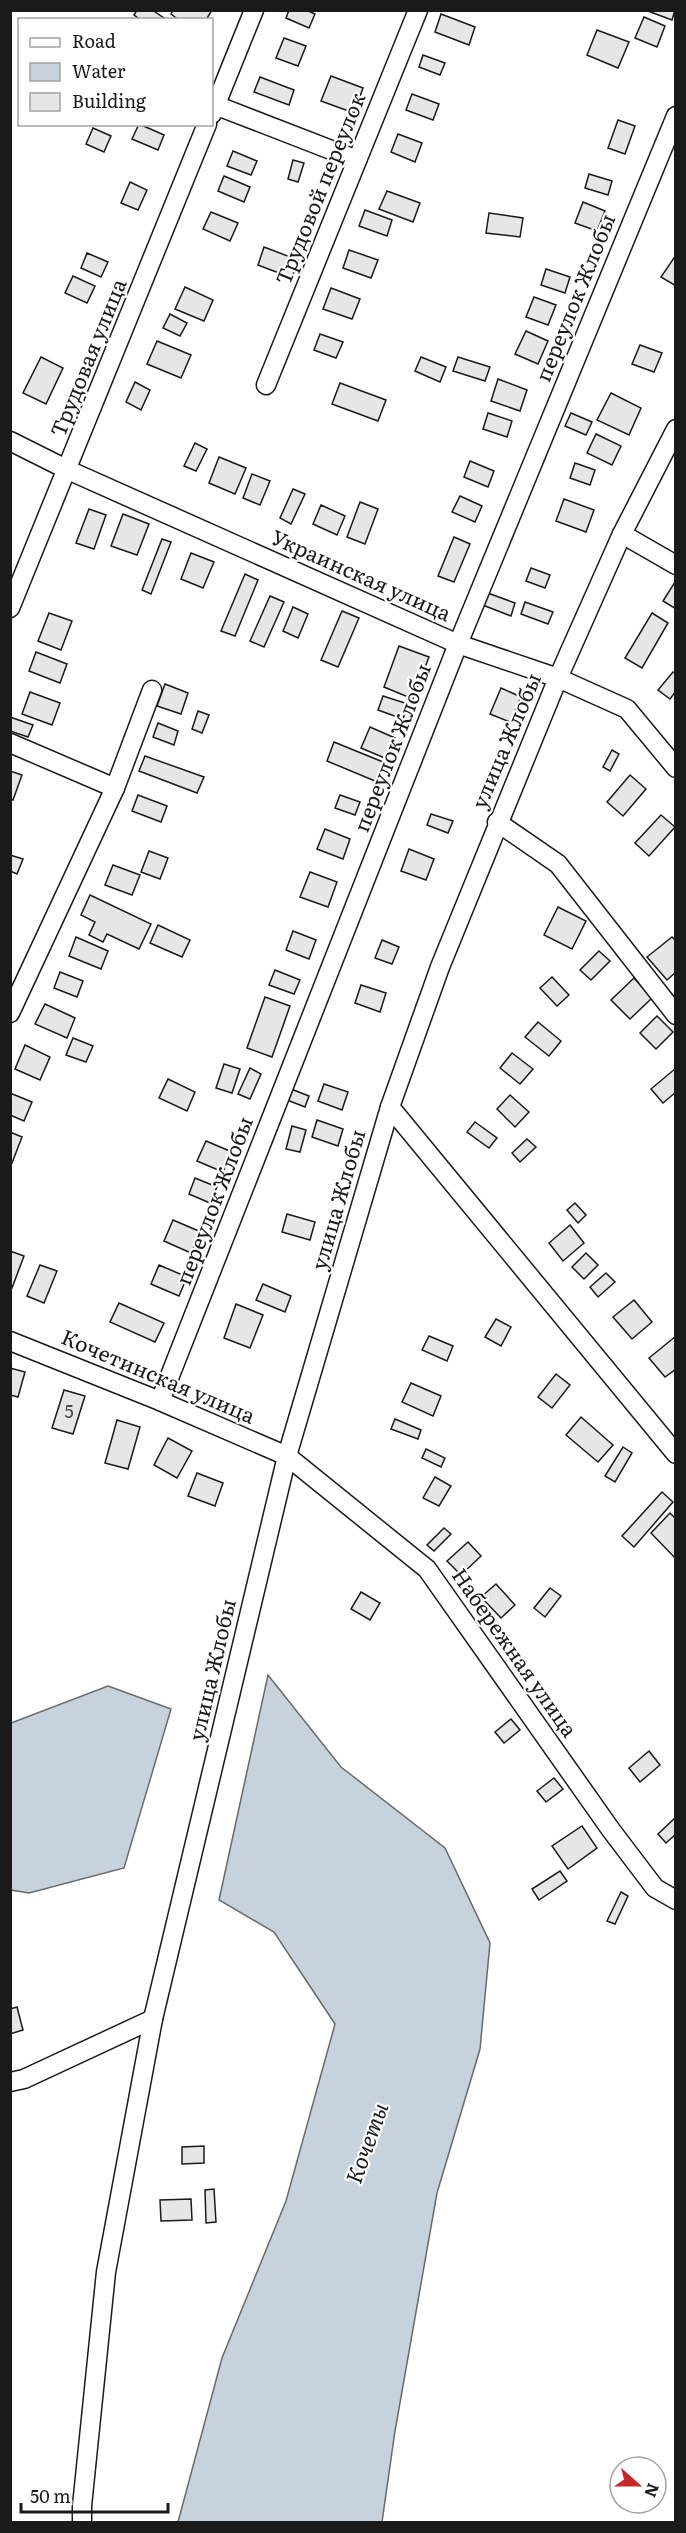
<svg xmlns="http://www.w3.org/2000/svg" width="686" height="2533" font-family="Literata,serif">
<rect width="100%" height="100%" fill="#fff"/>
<g fill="#c6d2dc" stroke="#6a6a6a" stroke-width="1.5">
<polygon points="268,1675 341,1767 445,1848 490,1943 480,2049 437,2193 395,2431 382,2522 178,2522 222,2358 286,2201 335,2024 274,1932 219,1900"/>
<polygon points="108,1686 171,1709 124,1868 29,1893 11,1890 11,1723"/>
</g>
<g fill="#e6e6e6" stroke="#1a1a1a" stroke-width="1.5">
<polygon points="137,10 152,10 167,20 141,20 134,15"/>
<polygon points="173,10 212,10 206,20 179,20 171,14"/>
<polygon points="289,10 306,10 315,14 309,28 286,18"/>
<polygon points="645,10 675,10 672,20"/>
<polygon points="441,14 475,27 469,45 435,32"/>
<polygon points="644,17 665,26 657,47 635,38"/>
<polygon points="597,30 629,42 618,68 587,55"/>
<polygon points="284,38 306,46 298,66 276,58"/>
<polygon points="423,55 445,63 440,75 419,67"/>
<polygon points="331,76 363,88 354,113 321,101"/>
<polygon points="260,77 294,90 289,105 254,92"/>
<polygon points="412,94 439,104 433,120 406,110"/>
<polygon points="618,120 635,126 625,154 608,148"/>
<polygon points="139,124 164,135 158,150 132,139"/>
<polygon points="93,128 111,136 104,152 86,144"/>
<polygon points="398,134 422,143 415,162 391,152"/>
<polygon points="233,151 257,161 251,175 227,166"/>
<polygon points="293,160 304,163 298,182 288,179"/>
<polygon points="589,174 612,181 608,195 585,188"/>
<polygon points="224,176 250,187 244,202 218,191"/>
<polygon points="130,182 147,190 138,210 121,203"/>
<polygon points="387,191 420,203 413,222 379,209"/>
<polygon points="583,202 605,211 597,231 575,223"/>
<polygon points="365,210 392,220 387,236 359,226"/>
<polygon points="211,212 238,223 230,241 203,229"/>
<polygon points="489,213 523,218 520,237 486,233"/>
<polygon points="264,247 298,260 292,278 258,265"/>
<polygon points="349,250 378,260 371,278 343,268"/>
<polygon points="87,253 108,262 101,277 81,268"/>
<polygon points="676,255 676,286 661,277"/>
<polygon points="546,269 570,277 565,293 541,285"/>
<polygon points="73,276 95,286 87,303 65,293"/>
<polygon points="185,287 213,300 204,321 175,309"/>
<polygon points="331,288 360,299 352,319 323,309"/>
<polygon points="534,297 556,305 548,325 526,317"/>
<polygon points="170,314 187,323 180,336 163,328"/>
<polygon points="526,331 548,341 538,364 515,354"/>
<polygon points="320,334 343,342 336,358 314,350"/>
<polygon points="157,341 191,355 181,378 147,364"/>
<polygon points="640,345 662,353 654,372 632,364"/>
<polygon points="41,357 63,368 46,404 23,393"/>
<polygon points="421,357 446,367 440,382 415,371"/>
<polygon points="458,357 490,367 485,381 453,371"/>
<polygon points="498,379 527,390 520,411 491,401"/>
<polygon points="135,382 150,390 141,410 126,402"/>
<polygon points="340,383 386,400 378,421 332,404"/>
<polygon points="611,393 641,408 629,435 597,420"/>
<polygon points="488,413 512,421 507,437 483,429"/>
<polygon points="571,413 592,422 586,435 565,426"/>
<polygon points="596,434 621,446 612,465 587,453"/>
<polygon points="195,443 207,449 196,471 184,466"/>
<polygon points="219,457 246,468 235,494 209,483"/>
<polygon points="470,461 494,471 488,487 464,477"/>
<polygon points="575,463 595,470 590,485 570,478"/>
<polygon points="252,474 270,481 260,505 243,498"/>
<polygon points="293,489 305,494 291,524 280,518"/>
<polygon points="460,496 482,506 475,522 452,512"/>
<polygon points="564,499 594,510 586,532 556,521"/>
<polygon points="360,502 378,509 365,544 347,537"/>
<polygon points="321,505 345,516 337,535 313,524"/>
<polygon points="89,509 106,515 94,549 76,543"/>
<polygon points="123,514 149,524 137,555 111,546"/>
<polygon points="454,537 470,544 454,582 438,576"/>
<polygon points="162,539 171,542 151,594 142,590"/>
<polygon points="191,553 214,562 203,588 181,579"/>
<polygon points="531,568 550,575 545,588 526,581"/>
<polygon points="245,574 258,580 235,636 221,631"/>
<polygon points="675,582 676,582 676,609 663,601"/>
<polygon points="485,592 515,603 511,616 480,604"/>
<polygon points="270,596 284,602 264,647 250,641"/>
<polygon points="525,602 553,612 548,624 521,614"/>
<polygon points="293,607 308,614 298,638 283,631"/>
<polygon points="342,611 359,618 338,667 321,660"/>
<polygon points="49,613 72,621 61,650 38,641"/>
<polygon points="652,613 668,623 642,668 625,658"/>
<polygon points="399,646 429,657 413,699 384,687"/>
<polygon points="36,652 67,664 60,683 29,671"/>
<polygon points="673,672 676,674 676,691 670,699 658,690"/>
<polygon points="165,684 188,693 181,714 157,706"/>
<polygon points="501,688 521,697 510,722 490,714"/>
<polygon points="30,692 60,703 52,725 22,714"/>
<polygon points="383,696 408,704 403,719 378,710"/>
<polygon points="198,711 209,715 202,733 192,729"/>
<polygon points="10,717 33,725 28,737 10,731"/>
<polygon points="158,723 178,731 174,745 153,737"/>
<polygon points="370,727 395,738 387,759 361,748"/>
<polygon points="334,742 383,762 375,781 327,761"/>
<polygon points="612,750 619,754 610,771 603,767"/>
<polygon points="145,756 204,777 197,793 139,771"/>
<polygon points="10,771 22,775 13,800 10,799"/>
<polygon points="630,775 646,789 623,816 607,802"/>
<polygon points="138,795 167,806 161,822 132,811"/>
<polygon points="340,795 360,802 355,815 335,808"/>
<polygon points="431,814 453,821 448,833 427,825"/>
<polygon points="661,815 675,827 649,856 635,843"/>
<polygon points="325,829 350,839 343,859 317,849"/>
<polygon points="409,849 434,859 426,880 401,871"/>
<polygon points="149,851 168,858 160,879 141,872"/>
<polygon points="10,855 23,859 17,874 10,871"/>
<polygon points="113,865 140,875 132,895 105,885"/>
<polygon points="310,872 337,882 328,907 300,897"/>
<polygon points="90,895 151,924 139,949 107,934 103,942 89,935 95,922 81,915"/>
<polygon points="558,907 586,921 572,949 544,935"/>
<polygon points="158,925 190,940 182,957 150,943"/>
<polygon points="293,931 316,940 309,959 286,950"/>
<polygon points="76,937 108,951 101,969 69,956"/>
<polygon points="672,937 676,941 676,972 667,980 647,957"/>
<polygon points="382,940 399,947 392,964 375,958"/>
<polygon points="599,951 610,961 591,980 580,970"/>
<polygon points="275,970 300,980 294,994 269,985"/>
<polygon points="60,972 83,981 77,997 54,988"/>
<polygon points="552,977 569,995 557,1006 540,988"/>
<polygon points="634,978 652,998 630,1019 611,1000"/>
<polygon points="361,985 386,993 380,1012 355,1003"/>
<polygon points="265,997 290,1006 272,1057 247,1048"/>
<polygon points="45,1004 75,1018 67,1038 35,1024"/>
<polygon points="657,1016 673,1032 656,1049 640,1033"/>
<polygon points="538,1022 561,1041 549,1056 525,1037"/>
<polygon points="73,1038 93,1046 86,1062 66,1055"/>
<polygon points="25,1045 50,1057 40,1080 15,1069"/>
<polygon points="512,1053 533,1069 520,1084 500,1068"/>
<polygon points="224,1064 240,1069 232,1093 216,1088"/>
<polygon points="250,1068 261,1074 250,1099 238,1094"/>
<polygon points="676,1068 676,1092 663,1103 651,1089"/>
<polygon points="168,1079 195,1092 187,1111 159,1098"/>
<polygon points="324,1084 348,1092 342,1110 318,1101"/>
<polygon points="291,1089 309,1096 305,1107 287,1100"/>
<polygon points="10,1093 32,1102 24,1121 10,1115"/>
<polygon points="510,1095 529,1112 515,1127 497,1109"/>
<polygon points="317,1120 343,1129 338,1146 312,1137"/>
<polygon points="475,1122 497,1138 489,1148 467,1132"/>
<polygon points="292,1126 306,1130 300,1152 286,1149"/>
<polygon points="10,1132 22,1137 12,1163 10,1162"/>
<polygon points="527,1139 536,1147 520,1162 512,1153"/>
<polygon points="206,1141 232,1152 223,1172 197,1161"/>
<polygon points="195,1178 217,1187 210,1203 189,1194"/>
<polygon points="575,1203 586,1215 578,1223 567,1210"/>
<polygon points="287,1214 315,1222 310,1240 282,1232"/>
<polygon points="173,1220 201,1232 191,1253 164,1241"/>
<polygon points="570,1225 584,1243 563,1261 549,1243"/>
<polygon points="10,1251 24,1256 12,1288 10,1288"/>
<polygon points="586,1253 598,1265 584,1279 572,1267"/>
<polygon points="40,1265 57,1271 44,1303 27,1296"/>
<polygon points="159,1265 187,1277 179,1296 151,1284"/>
<polygon points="606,1273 615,1282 598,1297 590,1287"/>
<polygon points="263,1284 291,1296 285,1312 256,1300"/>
<polygon points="634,1300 652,1322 632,1339 613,1317"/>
<polygon points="119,1303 164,1323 155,1342 110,1322"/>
<polygon points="236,1304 263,1315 250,1348 224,1338"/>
<polygon points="496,1319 511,1327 501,1346 485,1337"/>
<polygon points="429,1336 453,1346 447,1361 422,1350"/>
<polygon points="676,1336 676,1369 665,1377 649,1358"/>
<polygon points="10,1368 25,1372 18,1397 10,1395"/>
<polygon points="556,1374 570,1385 552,1408 538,1397"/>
<polygon points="411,1383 441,1396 433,1416 402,1402"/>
<polygon points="64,1390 85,1396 73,1434 52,1428"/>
<polygon points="581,1417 613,1445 598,1462 566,1435"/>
<polygon points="395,1419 421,1430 418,1439 391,1429"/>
<polygon points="117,1420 140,1427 128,1469 105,1463"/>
<polygon points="168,1438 192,1451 177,1478 154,1465"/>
<polygon points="623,1447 632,1453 615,1482 605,1476"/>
<polygon points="426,1449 445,1458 441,1467 422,1458"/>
<polygon points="197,1473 223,1483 215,1506 188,1496"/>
<polygon points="435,1477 451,1486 439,1506 423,1498"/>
<polygon points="662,1492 673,1502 634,1547 622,1536"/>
<polygon points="670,1513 676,1519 676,1559 651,1533"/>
<polygon points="444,1528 451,1534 434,1551 427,1545"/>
<polygon points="468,1542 481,1556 461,1575 447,1561"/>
<polygon points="496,1584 515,1605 501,1618 481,1597"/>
<polygon points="550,1588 561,1596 545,1617 534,1608"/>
<polygon points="361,1592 380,1603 370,1620 351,1609"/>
<polygon points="511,1719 520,1730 504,1743 495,1732"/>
<polygon points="649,1751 660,1765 640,1782 629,1768"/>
<polygon points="554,1778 563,1789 546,1802 537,1791"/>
<polygon points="675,1818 676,1834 666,1843 658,1834"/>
<polygon points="582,1826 597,1848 568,1869 552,1846"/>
<polygon points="560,1871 567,1881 539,1900 532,1889"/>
<polygon points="621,1892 628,1896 615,1924 607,1921"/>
<polygon points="17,2007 23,2030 10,2034 10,2009"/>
<polygon points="204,2146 204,2163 182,2164 182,2147"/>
<polygon points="214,2189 216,2222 206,2223 205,2190"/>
<polygon points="191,2199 192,2220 161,2221 160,2200"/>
</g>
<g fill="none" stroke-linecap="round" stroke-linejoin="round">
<defs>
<g id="minor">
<polyline points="215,105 357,160"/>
<polyline points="212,114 254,10"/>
<polyline points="266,385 418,10"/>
<polyline points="10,441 68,470 458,644 558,678 627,709 676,768"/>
<polyline points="622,534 676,565"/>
<polyline points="10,608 207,124"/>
<polyline points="10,743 115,788"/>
<polyline points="497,822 558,864 676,1015"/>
<polyline points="10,1013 115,788 152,690"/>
<polyline points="390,1107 676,1454"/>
<polyline points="10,1341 160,1401 287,1456 427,1569 611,1830 655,1888 676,1900"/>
<polyline points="160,1401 458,644 676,116"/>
<polyline points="10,2082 24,2079 153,2019"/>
<polyline points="82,2522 82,2506 106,2272 153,2019 287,1456 390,1107 440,967 558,678 622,534 676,429"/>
</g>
</defs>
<use href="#minor" stroke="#1a1a1a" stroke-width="21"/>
<use href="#minor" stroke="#fff" stroke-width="18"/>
</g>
<g text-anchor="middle" stroke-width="4.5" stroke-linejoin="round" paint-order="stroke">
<g font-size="18" fill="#4d4d4d">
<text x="69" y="1418">5</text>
</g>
<g font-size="21" fill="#1a1a1a" stroke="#fff">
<text transform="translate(321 189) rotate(-68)" y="7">Трудовой переулок</text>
<text transform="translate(576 298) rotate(-68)" y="7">переулок Жлобы</text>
<text transform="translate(89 358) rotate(-68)" y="7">Трудовая улица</text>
<text transform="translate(361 576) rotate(24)" y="7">Украинская улица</text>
<text transform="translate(507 741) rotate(-67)" y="7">улица Жлобы</text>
<text transform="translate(393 748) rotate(-69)" y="7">переулок Жлобы</text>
<text transform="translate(339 1200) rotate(-74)" y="7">улица Жлобы</text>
<text transform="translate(215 1201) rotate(-69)" y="7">переулок Жлобы</text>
<text transform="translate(158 1377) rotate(23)" y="7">Кочетинская улица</text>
<text transform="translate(514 1653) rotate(55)" y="7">Набережная улица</text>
<text transform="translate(213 1670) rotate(-77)" y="7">улица Жлобы</text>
</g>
<g font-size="22" font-style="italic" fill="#1a1a1a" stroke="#fff">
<text transform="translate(367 2143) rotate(-70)" y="8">Кочеты</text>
</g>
</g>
<rect width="686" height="2533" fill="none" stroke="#1a1a1a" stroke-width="24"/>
<rect x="18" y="18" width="195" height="108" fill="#ffffff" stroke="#a3a3a3" stroke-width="1.5"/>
<rect x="30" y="38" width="30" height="9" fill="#ffffff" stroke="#a3a3a3" stroke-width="1.5"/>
<text x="72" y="48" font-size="18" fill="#1a1a1a">Road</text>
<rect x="30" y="63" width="30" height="18" fill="#c6d2dc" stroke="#a3a3a3" stroke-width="1.5"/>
<text x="72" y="78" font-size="18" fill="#1a1a1a">Water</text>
<rect x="30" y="93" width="30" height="18" fill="#e6e6e6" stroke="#a3a3a3" stroke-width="1.5"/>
<text x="72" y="108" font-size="18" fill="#1a1a1a">Building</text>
<g transform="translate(638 2485) rotate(111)"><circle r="28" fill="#ffffff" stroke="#a3a3a3" stroke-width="1.5"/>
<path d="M0-4.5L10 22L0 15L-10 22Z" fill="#c62828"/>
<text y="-9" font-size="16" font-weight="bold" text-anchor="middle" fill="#1a1a1a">N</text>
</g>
<path d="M21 2503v9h147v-9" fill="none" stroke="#1a1a1a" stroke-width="3"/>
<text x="30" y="2503" font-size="18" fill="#1a1a1a" stroke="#ffffff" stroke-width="4.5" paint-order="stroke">50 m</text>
</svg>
